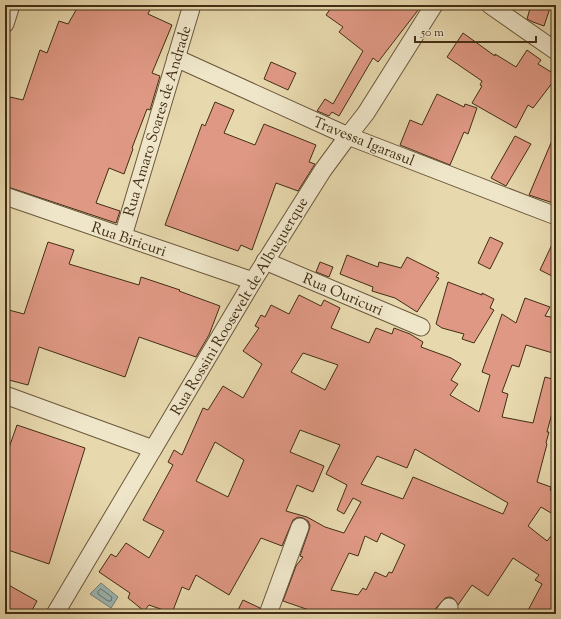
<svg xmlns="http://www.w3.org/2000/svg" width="561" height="619" font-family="'Sorts Mill Goudy',serif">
<rect width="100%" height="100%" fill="#e7d8ad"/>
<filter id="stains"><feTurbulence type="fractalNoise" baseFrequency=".005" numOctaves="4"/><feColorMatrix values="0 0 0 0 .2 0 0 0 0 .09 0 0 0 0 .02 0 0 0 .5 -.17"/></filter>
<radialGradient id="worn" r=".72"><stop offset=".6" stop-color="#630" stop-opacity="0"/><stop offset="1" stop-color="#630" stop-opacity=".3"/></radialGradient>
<polygon fill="#9bb7b5" stroke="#778075" points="101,583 118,597 111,608 90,594"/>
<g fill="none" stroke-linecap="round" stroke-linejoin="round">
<polygon stroke="#6e7265" stroke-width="1" points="101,589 112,597 111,601 108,601 98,594 98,592"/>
</g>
<g fill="#df9884" stroke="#422e15" fill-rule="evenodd">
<polygon points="79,5 152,5 148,14 172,25 152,73 160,76 150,110 147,109 132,148 133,149 124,174 109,168 96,203 120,211 116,223 5,186 5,118 10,97 23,100 40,50 47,53 59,21 68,24"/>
<polygon points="333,5 422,5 378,62 373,58 339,116 332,112 329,116 317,111 325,99 333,104 363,51 339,32 343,27 326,15"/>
<polygon points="531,5 542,5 550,8 544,26 533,22 527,19"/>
<polygon points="463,33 495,56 495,54 516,67 527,50 541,60 538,64 556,75 556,78 533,108 528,105 516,128 472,103 482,86 480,85 482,81 447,57"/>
<polygon points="271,62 296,73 288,90 264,79"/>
<polygon points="437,94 464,107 465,104 477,108 468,134 464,132 450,165 400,145 410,120 422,125"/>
<polygon points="215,102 234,110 224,133 255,145 264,124 316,145 309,162 315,164 298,191 276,183 252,250 241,245 238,251 165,225 202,124 205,126"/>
<polygon points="556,131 556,204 529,195"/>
<polygon points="515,136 531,144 506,186 491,178"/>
<polygon points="556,236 556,278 540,270"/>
<polygon points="490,237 503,243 490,269 478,263"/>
<polygon points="48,242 74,250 69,264 139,285 141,277 180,290 179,291 220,306 209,335 196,357 139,337 125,377 39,347 28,385 5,379 5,309 24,314"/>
<polygon points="347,255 378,267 379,262 401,268 407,257 439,273 436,277 439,278 417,312 395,298 372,291 373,287 340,274"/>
<polygon points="320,262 333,267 329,277 316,272"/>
<polygon points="448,282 482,295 482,293 494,299 490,308 494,310 474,343 462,339 464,334 442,328 436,324"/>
<path d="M299,295l22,11 3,-6 16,8 -9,20 38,15 7,-15 16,6 2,-6 16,6 13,8 -2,5 30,11 10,6 -10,16 7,4 -8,11 29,17 11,-37 -8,-3 20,-58 14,9 9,-25 25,9 -5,9 11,2v36l-30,-9 -7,22 -7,-2 -10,27 6,2 -6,23 31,6 12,-46 11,3v18l-9,34h2l-3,11 1,1 -10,38 14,5 -1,3 6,4v22l-15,-9 -13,19 19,15 9,-11v84h-30l16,-30 -7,-4 4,-5 -26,-17 -25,38 -16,-11 -14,20 -4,-6 -4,-2 -5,1 -9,10 -2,6h-126l1,-4 -26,-9 13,-35 7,-9 -3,-1 9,-26 1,-4 -2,-5 -5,-3 -5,-1 -5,3 -11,26 -21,-8 -32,57 -33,-20 -7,15 -7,-3 -10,26 -23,-8 -5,6 -16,-13 2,-5 -31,-21 12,-18 5,3 10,-14 23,15 15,-27 -21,-11 30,-55 -5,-3 6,-12 8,5 21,-47 5,2 15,-24 20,12 19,-34 -19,-13 16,-23 -4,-2 6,-11 4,2 6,-12 18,9zM303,353l35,12 -13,25 -34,-18zM300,430l40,15 -14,29 21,11 -10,25 7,4 9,-16 8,4 -17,31 -19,-6 -18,-10 -21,-6 11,-26 16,7 11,-26 -34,-14zM215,442l29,18 -16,37 -32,-16zM415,449l93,54 -5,11 -90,-37 -10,22 -42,-15 16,-28 30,12zM381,533l24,12 -13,28 -3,-1 -3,5 -11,-5 -9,18 -3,-2 -5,7 -27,-5 18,-37 9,3 7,-20 12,6z"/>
<polygon points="17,425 85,448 49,564 5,549 5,459"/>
<polygon points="5,583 37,601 30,614 5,614"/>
<polygon points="243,600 260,608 258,614 236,614"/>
</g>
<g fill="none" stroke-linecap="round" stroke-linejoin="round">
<defs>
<g id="street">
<polyline points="490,5 556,51"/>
<polyline points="5,24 11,5"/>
<polyline points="176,58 348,136 556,216"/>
<polyline points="5,196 253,281"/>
<polyline points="123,236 192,5"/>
<polyline points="265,261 421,327"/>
<polyline points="5,395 153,449"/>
<polyline points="55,614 253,281 323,170 348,136 366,113 434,5"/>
<polyline points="268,614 300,527"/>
<polyline points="444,614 449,607"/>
</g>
</defs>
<use href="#street" stroke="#6b583b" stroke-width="19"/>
<use href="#street" stroke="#efe6ca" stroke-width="17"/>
</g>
<g text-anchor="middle" stroke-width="3" stroke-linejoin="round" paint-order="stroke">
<g font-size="15" fill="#422e15" stroke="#efe6ca">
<text transform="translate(157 121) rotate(-73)" y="5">Rua Amaro Soares de Andrade</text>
<text transform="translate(364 141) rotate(22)" y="5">Travessa Igarasul</text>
<text transform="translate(129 239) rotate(19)" y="5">Rua Biricuri</text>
<text transform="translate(343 294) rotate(23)" y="5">Rua Ouricuri</text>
<text transform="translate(239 306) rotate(-59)" y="5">Rua Rossini Roosevelt de Albuquerque</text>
</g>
</g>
<rect width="561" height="619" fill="none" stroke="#e7d8ad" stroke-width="20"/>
<rect x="6" y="6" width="549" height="607" fill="none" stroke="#422e15" stroke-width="2"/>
<rect x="10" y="10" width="541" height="599" fill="none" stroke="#422e15"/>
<path d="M415 36v6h121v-6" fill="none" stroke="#422e15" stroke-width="2"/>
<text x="421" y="36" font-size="12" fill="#422e15" stroke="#efe6ca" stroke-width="3" paint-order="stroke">50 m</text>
<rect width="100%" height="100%" filter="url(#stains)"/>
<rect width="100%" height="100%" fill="url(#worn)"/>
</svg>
